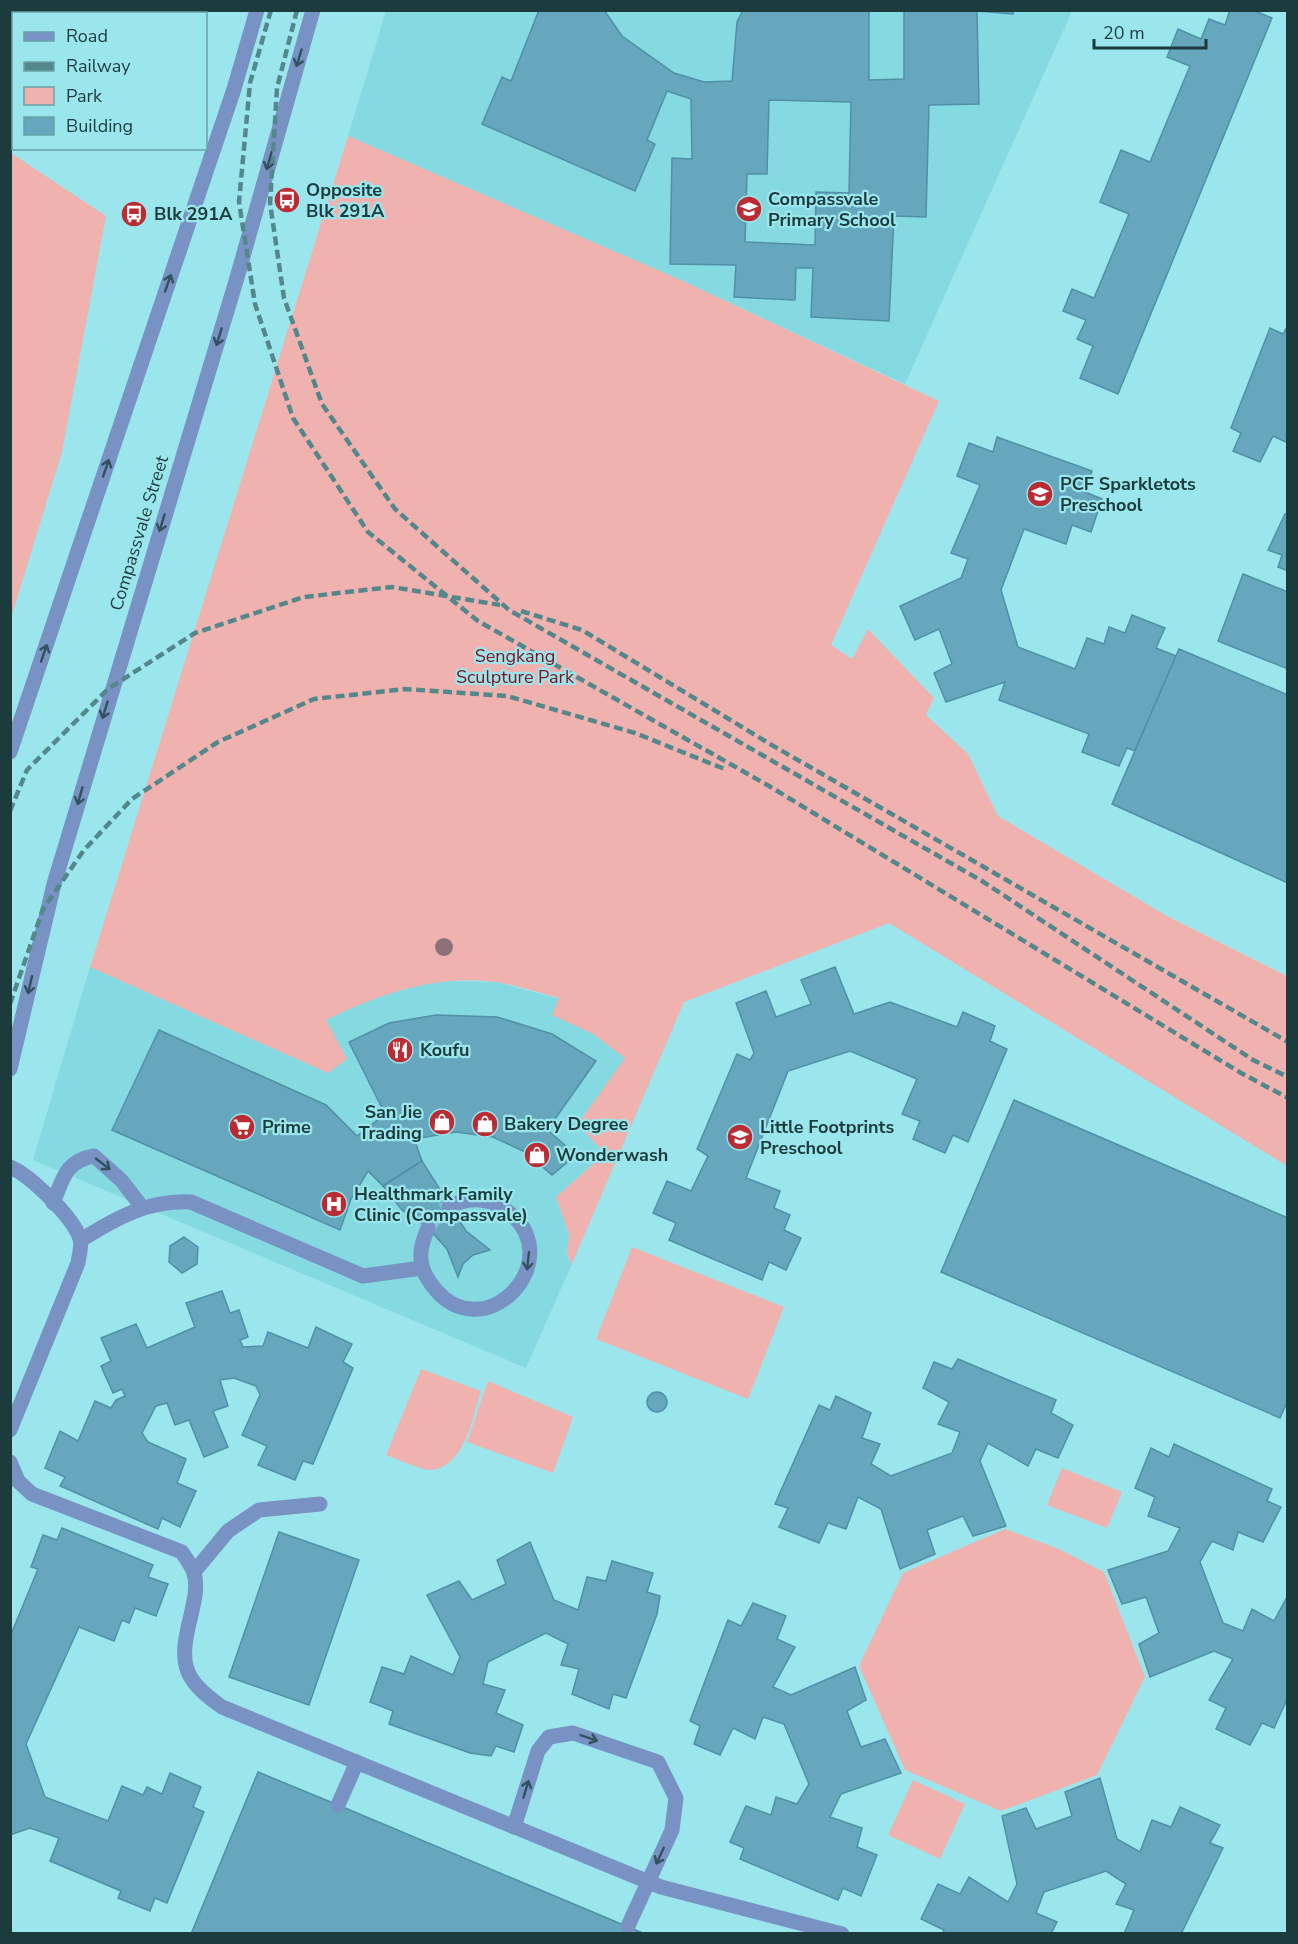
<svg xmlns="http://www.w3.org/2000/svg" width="1298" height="1944" font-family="'Nunito Sans',sans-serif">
<rect width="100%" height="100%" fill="#9be6ed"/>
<g fill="#85d9e1">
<polygon points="386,11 1072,11 905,384 683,281 348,136"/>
<polygon points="90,967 328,1073 326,1020 374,997 439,981 496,982 560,999 553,1015 593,1034 626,1058 578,1124 605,1154 556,1197 569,1234 567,1254 572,1264 526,1368 33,1160"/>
</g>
<g fill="#f0b2ae">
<path d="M348,136l335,145 256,120 -108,244 21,14 16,-30 66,69 -8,17 42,39 30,62 169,100 120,60v190l-398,-243 -205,79 -112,262 -5,-10 2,-20 -13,-37 49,-43 -27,-30 47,-66 -32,-24 -41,-19 7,-17c-20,-5 -42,-13 -63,-16 -60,-8 -117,12 -170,38l21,39 -19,14 -238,-106z"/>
<polygon points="11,153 106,216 62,452 11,618"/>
<polygon points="632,1247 784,1307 748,1399 596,1339"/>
<path d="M421,1369l60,22c-8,25 -16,76 -50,79 -10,0 -34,-11 -45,-15z"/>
<polygon points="488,1381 573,1417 553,1473 467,1442"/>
<polygon points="1062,1468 1122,1492 1107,1528 1047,1505"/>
<polygon points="1005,1529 1059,1549 1104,1572 1145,1677 1097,1775 1001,1811 905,1770 859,1666 903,1573"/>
<polygon points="913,1780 965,1804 940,1859 888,1835"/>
</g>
<g fill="#66a7be" stroke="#4f90a6" stroke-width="1.5" fill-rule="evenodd">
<path d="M539,10h65l18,26 52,37 30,9 28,-1 5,-59 6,-12h126v70l35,-1v-69h109v4l-36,-3 2,93 -50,1 -3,112 -32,-1 -5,105 -78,-4 2,-49h-17l-1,32 -61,-3 2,-32 -66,-1 2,-106 20,1 -1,-60 -24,-8 -20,49 8,4 -20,47 -153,-67 20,-47 9,4zM769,100l82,2 -2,91 -33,-1 -1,53 -70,-3 2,-68h20z"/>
<polygon points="1230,10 1253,10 1272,18 1118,394 1080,378 1093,346 1077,339 1086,320 1063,311 1072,289 1094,298 1129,214 1100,202 1121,150 1150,162 1190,66 1167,57 1178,29 1201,39 1209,19 1225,25"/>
<polygon points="1288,325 1288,443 1273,436 1260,462 1233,451 1241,433 1231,428 1270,328 1283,334"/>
<polygon points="997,437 1092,471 1085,492 1102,499 1091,532 1072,525 1066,544 1024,529 1001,590 1018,647 1075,669 1087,638 1104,644 1109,627 1125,633 1132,615 1165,628 1156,648 1176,656 1135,751 1127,748 1119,766 1082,752 1089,734 999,700 1005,682 946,702 934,673 952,664 939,629 915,640 900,606 961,578 968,559 951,553 980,485 957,476 969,443 993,452"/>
<polygon points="1285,514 1288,514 1288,571 1278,567 1282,555 1268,550"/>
<polygon points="1243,574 1288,592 1288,669 1218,641"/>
<polygon points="1179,649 1288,695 1288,883 1112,804"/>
<polygon points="835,967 854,1014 890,1002 957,1027 963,1012 995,1026 990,1041 1007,1049 968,1142 953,1135 945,1153 913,1139 920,1121 902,1114 917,1079 850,1051 788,1071 746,1178 780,1191 774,1208 790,1215 784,1230 801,1238 786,1270 769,1262 762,1280 669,1240 676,1223 653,1213 667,1181 691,1191 708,1156 697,1149 737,1054 750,1060 754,1053 736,1003 766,991 776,1017 811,1004 801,980"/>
<polygon points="436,1015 497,1017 552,1034 596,1061 550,1126 550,1132 576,1155 552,1175 525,1152 493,1137 456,1132 414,1139 422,1161 383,1186 368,1171 351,1199 340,1230 112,1130 159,1030 326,1105 357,1136 385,1114 349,1042 389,1023"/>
<polygon points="1014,1100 1288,1218 1288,1400 1280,1418 941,1272"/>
<polygon points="422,1161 466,1231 490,1250 473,1255 463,1264 458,1277 447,1249 428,1228 402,1210 383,1186"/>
<polygon points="184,1237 198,1247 197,1264 182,1273 169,1262 170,1246"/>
<polygon points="222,1291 230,1313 239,1310 248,1337 240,1340 243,1347 263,1346 268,1332 308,1348 316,1327 352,1344 343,1362 353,1368 313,1464 303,1461 295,1480 258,1465 267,1446 242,1435 260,1395 256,1386 234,1378 220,1380 228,1406 213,1411 228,1447 204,1457 189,1420 175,1425 167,1403 156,1406 142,1433 148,1442 186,1459 177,1483 196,1491 180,1527 162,1518 158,1529 60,1486 65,1477 45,1468 60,1431 78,1441 95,1401 111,1408 116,1400 125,1396 122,1389 113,1393 101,1366 111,1361 101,1338 136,1324 147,1348 195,1327 186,1303"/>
<polygon points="958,1359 1056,1400 1051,1413 1073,1425 1058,1458 1036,1449 1028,1466 988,1443 980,1461 1006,1526 973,1536 963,1516 927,1530 935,1554 900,1569 881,1509 858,1497 846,1529 828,1523 819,1543 779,1527 788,1508 775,1504 819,1405 830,1410 836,1396 871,1413 862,1438 880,1444 871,1464 891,1476 952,1453 960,1432 938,1424 949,1402 923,1388 934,1362 952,1369"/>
<circle cx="657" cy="1402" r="10"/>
<polygon points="1174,1444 1272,1489 1267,1501 1281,1507 1263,1542 1238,1532 1233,1550 1212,1541 1200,1562 1223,1623 1243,1631 1252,1609 1274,1621 1288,1595 1288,1697 1274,1728 1262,1723 1250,1745 1216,1729 1226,1708 1209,1700 1233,1659 1214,1651 1150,1677 1139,1644 1159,1633 1146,1597 1122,1604 1108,1570 1168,1551 1180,1528 1148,1516 1155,1497 1135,1488 1151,1448 1169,1457"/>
<polygon points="62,1528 153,1565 148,1577 168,1584 156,1616 135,1608 129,1623 122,1620 114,1641 79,1627 26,1744 45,1797 108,1821 122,1786 143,1795 147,1787 162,1794 170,1773 201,1787 193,1807 204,1812 167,1903 155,1898 150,1911 118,1898 121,1891 50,1861 59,1838 30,1828 10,1835 10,1637 38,1569 31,1567 43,1535 57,1540"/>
<polygon points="279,1532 359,1560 309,1705 229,1677"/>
<polygon points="530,1542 554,1600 578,1610 587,1577 606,1581 612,1561 653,1573 647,1592 660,1596 657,1614 626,1698 613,1694 609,1709 572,1694 579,1669 561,1665 568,1644 546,1633 488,1662 483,1684 505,1690 496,1713 523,1725 514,1752 496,1746 491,1756 470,1753 389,1724 393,1711 370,1702 382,1667 404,1674 411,1656 453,1675 460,1657 427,1595 459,1581 472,1600 506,1584 497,1560"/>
<polygon points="753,1603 786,1616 777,1639 795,1647 773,1687 791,1695 855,1667 866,1700 847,1711 861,1747 885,1739 901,1773 841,1794 830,1817 862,1828 857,1847 877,1855 861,1896 843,1888 838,1900 740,1859 744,1848 730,1842 746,1806 771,1815 776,1797 797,1804 809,1784 784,1724 763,1717 755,1739 733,1728 720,1755 694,1744 700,1726 690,1721 728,1620 741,1626"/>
<polygon points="258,1772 338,1805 645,1934 191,1934"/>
<polygon points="1100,1778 1117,1839 1140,1852 1152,1820 1171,1827 1180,1807 1220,1825 1210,1843 1223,1848 1181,1934 1124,1934 1134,1910 1116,1904 1126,1884 1106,1871 1044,1892 1036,1913 1057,1922 1051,1934 943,1934 944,1930 921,1919 938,1884 960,1894 969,1877 1008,1902 1017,1884 1002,1816 1026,1808 1036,1829 1072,1816 1065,1792"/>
</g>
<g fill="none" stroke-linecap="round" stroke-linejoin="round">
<polyline stroke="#81c4ca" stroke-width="15" stroke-dasharray="15 8" stroke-linecap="butt" points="428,1228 437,1214 449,1207"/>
<g stroke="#7892c3" stroke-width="15">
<polyline points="106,14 109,10"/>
<polyline points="10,49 14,48"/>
<polyline points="10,752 234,89 257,10"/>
<polyline points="10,1069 54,884 236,281 313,10"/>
<path d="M10,1167c20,8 64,51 70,72 2,6 -1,17 -2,24l-68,167"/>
<path d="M53,1203c10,-24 12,-42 41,-47l27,24 21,27"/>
<path d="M428,1228c-7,16 -11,31 -2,48 51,88 154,-21 75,-69 -16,-10 -35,-9 -52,0"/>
<path d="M81,1240c35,-22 67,-40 110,-38l172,74 59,-8"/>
<path d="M10,1462l8,19 14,13 150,58c4,7 10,14 12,21 4,14 0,28 -3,42 -12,48 -10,63 31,92l439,180 181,47"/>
<polyline points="194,1572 228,1531 259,1510 320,1504"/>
<polyline points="338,1805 357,1762"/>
<polyline points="514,1827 538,1751 549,1737 573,1733 658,1762 676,1798 672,1830 628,1926"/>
</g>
<g stroke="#54878b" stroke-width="4.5" stroke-dasharray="9 4.5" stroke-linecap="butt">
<polyline points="271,10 250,83 239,202 255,304 293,418 368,532 478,621 769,786 1241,1073 1288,1098"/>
<polyline points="297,10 277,88 270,203 284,298 322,404 395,509 509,610 982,881 1253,1060 1288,1077"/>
<polyline points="521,611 582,630 770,744 1288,1042"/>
<polyline points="10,811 27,770 108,689 195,633 304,597 392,587 500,605"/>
<polyline points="10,1004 43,909 84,850 132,799 218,742 314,699 405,689 507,696 635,733 727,770"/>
</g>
</g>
<circle fill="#8d707a" cx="444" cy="947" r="9"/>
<defs><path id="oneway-shaft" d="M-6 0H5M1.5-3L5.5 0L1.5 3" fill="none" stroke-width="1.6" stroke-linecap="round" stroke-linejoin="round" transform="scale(1.5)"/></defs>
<g stroke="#32515e">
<use href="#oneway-shaft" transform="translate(299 58) rotate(107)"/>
<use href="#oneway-shaft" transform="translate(269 161) rotate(106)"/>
<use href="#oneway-shaft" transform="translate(168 283) rotate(-71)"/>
<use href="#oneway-shaft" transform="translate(219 337) rotate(107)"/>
<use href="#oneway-shaft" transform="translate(106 468) rotate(-71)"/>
<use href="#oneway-shaft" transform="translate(162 523) rotate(107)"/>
<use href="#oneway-shaft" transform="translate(44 653) rotate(-71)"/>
<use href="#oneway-shaft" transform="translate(105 710) rotate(107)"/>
<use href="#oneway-shaft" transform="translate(80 796) rotate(106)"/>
<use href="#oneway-shaft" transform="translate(30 985) rotate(103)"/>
<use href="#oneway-shaft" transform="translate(103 1164) rotate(38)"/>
<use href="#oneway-shaft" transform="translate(528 1261) rotate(96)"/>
<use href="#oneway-shaft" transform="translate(589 1738) rotate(19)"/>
<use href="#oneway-shaft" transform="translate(526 1789) rotate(-73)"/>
<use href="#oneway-shaft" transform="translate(660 1856) rotate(115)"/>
</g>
<defs>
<symbol id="bus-disc" viewBox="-11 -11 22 22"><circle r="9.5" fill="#bb2b34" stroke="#9be6ed"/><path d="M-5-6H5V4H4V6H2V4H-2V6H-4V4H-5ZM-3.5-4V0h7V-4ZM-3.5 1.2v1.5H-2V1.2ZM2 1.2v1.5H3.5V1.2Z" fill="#fff"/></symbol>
<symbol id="school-disc" viewBox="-11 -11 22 22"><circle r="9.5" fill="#bb2b34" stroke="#9be6ed"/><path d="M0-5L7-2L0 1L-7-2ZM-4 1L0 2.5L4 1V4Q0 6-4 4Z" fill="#fff"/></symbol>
<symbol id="restaurant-disc" viewBox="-11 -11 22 22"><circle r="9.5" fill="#bb2b34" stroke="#9be6ed"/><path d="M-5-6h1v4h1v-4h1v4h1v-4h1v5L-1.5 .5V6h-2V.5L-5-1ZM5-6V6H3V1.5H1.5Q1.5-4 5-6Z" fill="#fff"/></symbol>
<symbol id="shop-disc" viewBox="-11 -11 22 22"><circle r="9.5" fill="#bb2b34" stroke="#9be6ed"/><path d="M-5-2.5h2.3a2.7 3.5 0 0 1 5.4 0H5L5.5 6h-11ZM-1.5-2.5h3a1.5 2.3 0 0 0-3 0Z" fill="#fff"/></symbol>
<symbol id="supermarket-disc" viewBox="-11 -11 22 22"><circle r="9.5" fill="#bb2b34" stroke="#9be6ed"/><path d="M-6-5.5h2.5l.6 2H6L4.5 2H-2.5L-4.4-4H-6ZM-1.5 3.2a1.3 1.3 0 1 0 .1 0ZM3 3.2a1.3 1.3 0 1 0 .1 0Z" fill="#fff"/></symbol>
<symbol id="hospital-disc" viewBox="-11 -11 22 22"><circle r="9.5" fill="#bb2b34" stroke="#9be6ed"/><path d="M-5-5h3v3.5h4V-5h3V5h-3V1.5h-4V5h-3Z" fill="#fff"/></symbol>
</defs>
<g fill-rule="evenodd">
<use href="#bus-disc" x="272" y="185" width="30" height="30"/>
<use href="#school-disc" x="734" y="194" width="30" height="30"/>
<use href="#bus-disc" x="119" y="199" width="30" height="30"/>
<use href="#school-disc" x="1025" y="479" width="30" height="30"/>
<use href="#restaurant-disc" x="385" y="1035" width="30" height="30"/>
<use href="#shop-disc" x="427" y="1107" width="30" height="30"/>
<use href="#shop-disc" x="470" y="1109" width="30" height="30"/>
<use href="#supermarket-disc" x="227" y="1112" width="30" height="30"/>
<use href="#school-disc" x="725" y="1122" width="30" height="30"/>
<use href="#shop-disc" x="522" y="1140" width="30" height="30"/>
<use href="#hospital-disc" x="319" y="1189" width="30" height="30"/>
</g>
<g text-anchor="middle" stroke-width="4.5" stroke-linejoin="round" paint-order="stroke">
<g font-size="18" font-weight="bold" fill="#1b3b3d" stroke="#9be6ed" text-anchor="start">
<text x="306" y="196">Opposite<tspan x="306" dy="21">Blk 291A</tspan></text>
<text x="768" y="205">Compassvale<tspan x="768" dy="21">Primary School</tspan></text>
<text x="154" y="220">Blk 291A</text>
<text x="1060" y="490">PCF Sparkletots<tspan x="1060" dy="21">Preschool</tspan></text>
<text x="420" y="1056">Koufu</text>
<text x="422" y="1118" text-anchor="end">San Jie<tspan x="422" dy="21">Trading</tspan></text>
<text x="504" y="1130">Bakery Degree</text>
<text x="262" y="1133">Prime</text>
<text x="760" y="1133">Little Footprints<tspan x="760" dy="21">Preschool</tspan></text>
<text x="556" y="1161">Wonderwash</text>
<text x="354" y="1200">Healthmark Family<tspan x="354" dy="21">Clinic (Compassvale)</tspan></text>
</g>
<g font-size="18" fill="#1b3b3d" stroke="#9be6ed">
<text transform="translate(139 533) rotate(-73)" y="6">Compassvale Street</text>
</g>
<g font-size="18" fill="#820f1b" stroke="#9be6ed">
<text x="515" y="662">Sengkang<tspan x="515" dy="21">Sculpture Park</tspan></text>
</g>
</g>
<rect width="1298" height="1944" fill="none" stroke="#1b3b3d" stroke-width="24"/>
<rect x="12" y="12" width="195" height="138" fill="#9be6ed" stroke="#68a2a7" stroke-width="1.5"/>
<rect x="24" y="32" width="30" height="9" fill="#7892c3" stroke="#68a2a7" stroke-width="1.5"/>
<text x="66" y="42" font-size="18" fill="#1b3b3d">Road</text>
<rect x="24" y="62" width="30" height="9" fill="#54878b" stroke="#68a2a7" stroke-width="1.5"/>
<text x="66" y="72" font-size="18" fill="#1b3b3d">Railway</text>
<rect x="24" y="87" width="30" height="18" fill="#f0b2ae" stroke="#68a2a7" stroke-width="1.5"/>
<text x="66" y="102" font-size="18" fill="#1b3b3d">Park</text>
<rect x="24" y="117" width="30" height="18" fill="#66a7be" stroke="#68a2a7" stroke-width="1.5"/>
<text x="66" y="132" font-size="18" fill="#1b3b3d">Building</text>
<path d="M1094 39v9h112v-9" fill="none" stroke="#1b3b3d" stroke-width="3"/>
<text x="1103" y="39" font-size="18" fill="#1b3b3d" stroke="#9be6ed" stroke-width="4.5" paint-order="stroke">20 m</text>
</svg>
